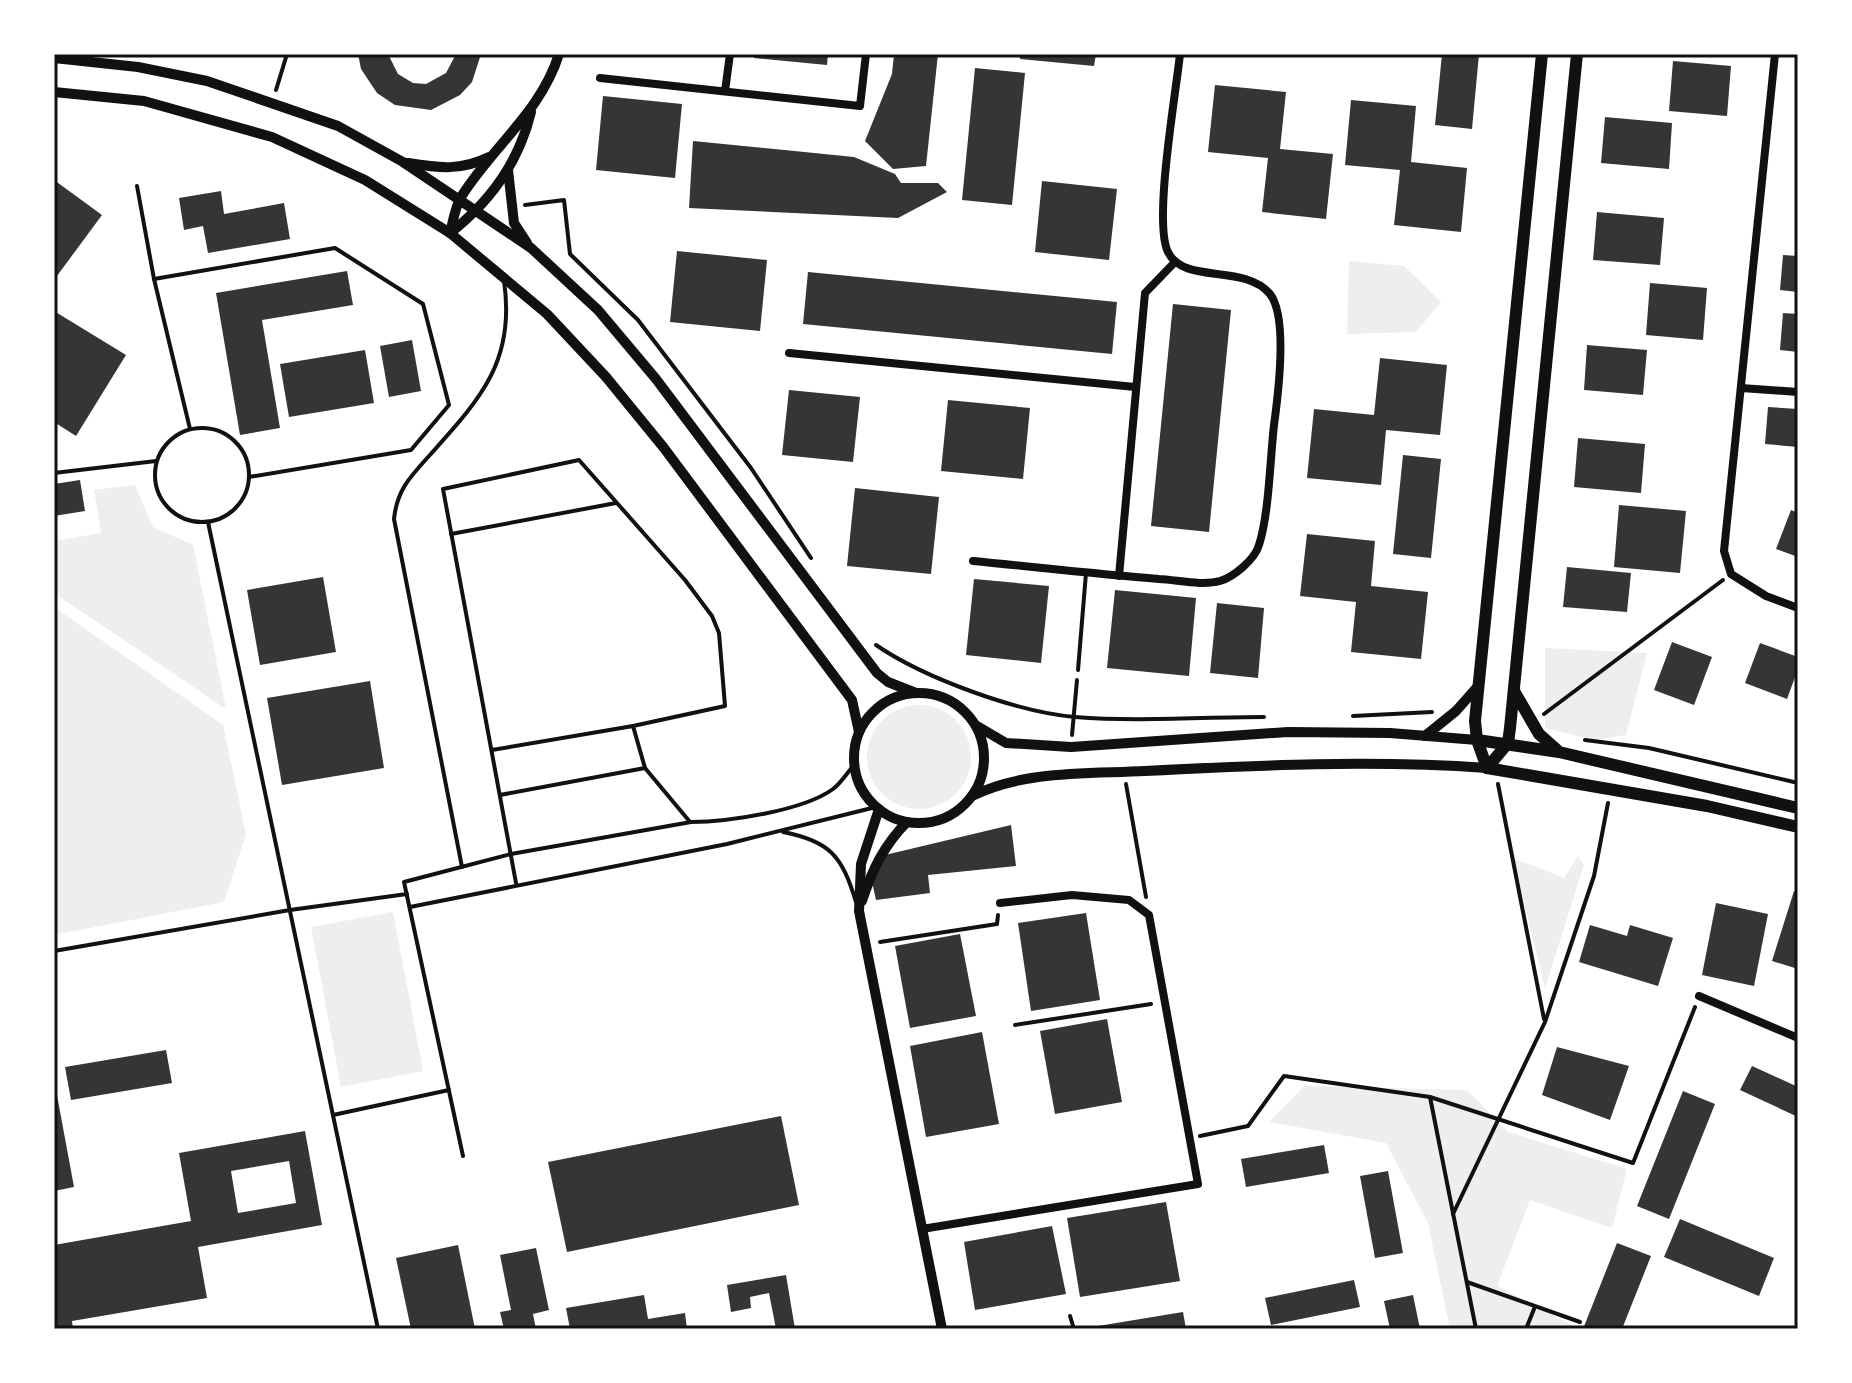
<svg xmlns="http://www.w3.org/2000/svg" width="1852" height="1383" font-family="Lato,sans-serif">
<rect width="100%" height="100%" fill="#fff"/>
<g fill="#eee">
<polygon points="1349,261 1404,266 1441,302 1416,332 1347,334"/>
<polygon points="135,485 153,527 193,545 226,709 54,593 54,541 101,533 94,490"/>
<polygon points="54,607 223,725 246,834 224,902 54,935"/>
<polygon points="1545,648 1647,653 1626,735 1595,740 1545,728"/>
<circle cx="919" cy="757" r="52"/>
<polygon points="1578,856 1584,865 1545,988 1513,858 1564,878"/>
<polygon points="393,912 423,1071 341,1087 311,927"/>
<polygon points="1304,1086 1467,1090 1508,1132 1627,1169 1612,1228 1530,1200 1497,1286 1579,1329 1450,1329 1428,1223 1386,1143 1269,1122"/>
</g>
<g fill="#353535" fill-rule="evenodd">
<polygon points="358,54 388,54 398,74 413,83 426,84 446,73 456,54 481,54 472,82 460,95 431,110 395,105 377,93 361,69"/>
<polygon points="754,54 828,54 827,65 754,58"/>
<polygon points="894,54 938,54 926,166 893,169 865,141 892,74"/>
<polygon points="1020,54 1096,54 1094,66 1020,59"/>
<polygon points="1442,54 1479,54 1472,129 1435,125"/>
<polygon points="1673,61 1731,66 1727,116 1669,111"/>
<polygon points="975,68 1025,73 1012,205 962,200"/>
<polygon points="1215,85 1286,92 1280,149 1333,154 1326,219 1262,212 1268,158 1208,152"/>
<polygon points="603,96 682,104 675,178 596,170"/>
<polygon points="1351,100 1416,106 1411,162 1467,168 1461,232 1394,225 1400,170 1345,165"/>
<polygon points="1605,117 1672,123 1669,169 1601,163"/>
<polygon points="693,141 854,157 895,174 901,183 938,183 947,192 898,218 689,208"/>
<polygon points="54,180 102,215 54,280"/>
<polygon points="1042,181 1117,189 1109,260 1035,252"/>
<polygon points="221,191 224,214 284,203 290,239 208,253 203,226 184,230 179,198"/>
<polygon points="1597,212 1664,218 1660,265 1593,260"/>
<polygon points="677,251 767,260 760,331 670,322"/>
<polygon points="1783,255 1798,256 1798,292 1780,290"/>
<polygon points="347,271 353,305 262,320 280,428 240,435 216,293"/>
<polygon points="808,272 1117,302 1112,354 803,324"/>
<polygon points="1650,283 1707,288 1703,340 1646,335"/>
<polygon points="1173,304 1231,310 1209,532 1151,526"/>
<polygon points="54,311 126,355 76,436 54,422"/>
<polygon points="1783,313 1798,314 1798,352 1780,350"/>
<polygon points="412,340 421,391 389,397 380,346"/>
<polygon points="1587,345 1647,350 1643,395 1584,390"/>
<polygon points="365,350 374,403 289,417 280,364"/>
<polygon points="1380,358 1447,365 1440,435 1386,430 1381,485 1307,478 1314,409 1374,415"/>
<polygon points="789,390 860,397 853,462 782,455"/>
<polygon points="948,400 1030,408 1023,479 941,471"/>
<polygon points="1768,407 1798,409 1798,447 1765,444"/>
<polygon points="1578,438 1645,444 1641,493 1574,487"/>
<polygon points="1403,455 1441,459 1431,558 1393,554"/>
<polygon points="80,480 85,511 54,516 54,484"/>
<polygon points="855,488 939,497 931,574 847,566"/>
<polygon points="1619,505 1686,511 1680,573 1614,567"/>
<polygon points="1791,510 1798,513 1798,557 1776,549"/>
<polygon points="1307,534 1375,541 1371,586 1428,592 1421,659 1351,652 1356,602 1300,596"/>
<polygon points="1567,567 1631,573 1627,612 1563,607"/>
<polygon points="323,577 336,652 260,665 247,590"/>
<polygon points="974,579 1049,586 1041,663 966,655"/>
<polygon points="1115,590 1196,598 1189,676 1107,668"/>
<polygon points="1217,603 1264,608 1258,678 1210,673"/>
<polygon points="1672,642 1712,657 1694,705 1654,690"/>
<polygon points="1760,643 1798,657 1798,669 1787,699 1745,683"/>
<polygon points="370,681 384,768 282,785 267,698"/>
<polygon points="1011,825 1016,866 928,875 930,893 876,900 871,877 885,855"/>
<polygon points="1794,891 1798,893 1798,969 1772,961"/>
<polygon points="1716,903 1768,914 1754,986 1702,975"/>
<polygon points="1086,913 1100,1000 1031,1011 1018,923"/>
<polygon points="1590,925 1627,936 1630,925 1673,938 1658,986 1579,962"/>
<polygon points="960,934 976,1016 910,1028 895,946"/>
<polygon points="1107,1019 1122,1102 1055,1114 1040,1031"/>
<polygon points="982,1032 999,1124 926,1137 910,1046"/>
<polygon points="1557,1047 1629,1066 1610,1120 1542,1095"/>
<polygon points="166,1050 172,1083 71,1100 65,1067"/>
<polygon points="1752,1066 1798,1087 1798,1117 1740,1090"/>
<polygon points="54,1079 74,1187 54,1191"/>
<polygon points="1683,1091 1715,1104 1669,1219 1637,1206"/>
<polygon points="781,1116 799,1205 567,1252 548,1162"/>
<path d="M305,1131l17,94 -124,22 9,51 -135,23 1,8h-19v-84l137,-24 -12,-68zM289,1161l7,42 -58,10 -7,-42z"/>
<polygon points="1324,1145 1329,1173 1246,1187 1241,1159"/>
<polygon points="1388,1171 1403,1253 1375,1258 1360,1176"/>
<polygon points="1166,1202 1180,1281 1080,1297 1067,1218"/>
<polygon points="1680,1219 1774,1258 1759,1296 1664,1257"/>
<polygon points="1052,1226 1066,1294 975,1310 964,1242"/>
<polygon points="1617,1243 1651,1256 1622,1329 1583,1329"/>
<polygon points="458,1245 475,1329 411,1329 396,1258"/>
<polygon points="536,1248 549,1310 533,1314 536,1329 504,1329 500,1312 511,1310 500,1255"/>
<polygon points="786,1275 795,1329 776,1329 769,1293 750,1297 751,1308 731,1312 727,1285"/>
<polygon points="1354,1280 1360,1307 1271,1325 1265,1298"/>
<polygon points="644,1295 648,1319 685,1313 687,1329 570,1329 566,1308"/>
<polygon points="1413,1295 1420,1329 1390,1329 1384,1301"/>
<polygon points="1183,1312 1186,1329 1098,1329 1098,1326"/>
</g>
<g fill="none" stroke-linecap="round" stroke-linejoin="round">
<g stroke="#111" stroke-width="4">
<polyline points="276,90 287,54"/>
<polyline points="525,205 564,200 570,254 638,320 751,468 811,558"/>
<path d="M876,645c48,33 141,67 199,72 62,5 127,0 189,0"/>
<polyline points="1544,714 1723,580"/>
<polyline points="1353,716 1432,712"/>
<polyline points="1072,735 1077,680"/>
<polyline points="1585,740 1649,748 1798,783"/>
<polyline points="1126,784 1146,897"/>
<polyline points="1498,784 1544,1019"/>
<polyline points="880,942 997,924 998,915"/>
<polyline points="1015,1025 1151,1004"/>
<polyline points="1430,1097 1476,1329"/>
<polyline points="1200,1136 1248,1126 1284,1076 1430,1097 1633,1163 1695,1007"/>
<polyline points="1453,1214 1545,1022 1594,876 1608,803"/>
<polyline points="1467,1282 1580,1322"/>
<polyline points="1070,1316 1074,1329"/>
<polyline points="1526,1329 1534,1309"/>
</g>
<g stroke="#111" stroke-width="4">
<polyline points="137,186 154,279 190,429"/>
<polyline points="154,279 335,248 423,304 449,405 411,450 249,477"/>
<circle cx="202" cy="475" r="47"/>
<polyline points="54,473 156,461"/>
<polyline points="208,522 378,1329"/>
<polyline points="451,534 616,503"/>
<polyline points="1078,670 1086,573"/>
<polyline points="492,750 633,726 645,768 690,822"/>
<polyline points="500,795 645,768"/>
<path d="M783,832c47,9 59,24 73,70"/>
<path d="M462,867l-68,-348c3,-29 16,-42 35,-63 50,-56 87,-94 75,-175"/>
<polyline points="516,883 443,489 579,460 685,580 712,616 719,633 725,706 633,726"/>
<polyline points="410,907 727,844 876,807"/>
<polyline points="54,951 290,910 407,894"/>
<polyline points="333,1115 449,1090"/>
<path d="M463,1156l-59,-274 107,-28 180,-32c36,0 112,-11 142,-33 8,-6 14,-16 21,-24"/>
</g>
<g stroke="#111" stroke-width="8">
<polyline points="1775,54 1724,551 1731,574 1766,596 1798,608"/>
<polyline points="600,78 860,106 866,54"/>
<polyline points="725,91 730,54"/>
<polyline points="789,353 1135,387"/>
<polyline points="1741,388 1798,392"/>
<path d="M973,561c62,6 124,13 186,18 19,1 43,7 61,2 14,-4 35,-22 39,-36 10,-31 11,-85 15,-120 4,-29 14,-108 -4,-131 -26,-31 -86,-9 -102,-42 -15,-30 8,-159 12,-198"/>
<polyline points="1119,576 1145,293 1175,262"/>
<polyline points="1699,996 1798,1038"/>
<polyline points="922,1229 1198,1184 1149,915 1129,900 1072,895 1000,903"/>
</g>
<g stroke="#111" stroke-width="10">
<polyline points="54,58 138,67 207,81 338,126 403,162 531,248 598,310 656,379 877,673 888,682 916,693"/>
<polyline points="54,92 144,101 272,137 365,180 450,233 547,314 606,377 664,448 852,700 859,732"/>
<path d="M408,163c31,5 53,8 81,-6"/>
<polyline points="508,170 514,223 527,243"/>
<path d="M450,233c3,-11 5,-26 11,-36 31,-50 80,-85 98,-143"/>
<path d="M450,233c41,-32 69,-71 81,-121"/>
<circle cx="919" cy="758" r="65"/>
<polyline points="977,726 1006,743 1071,747 1288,732 1390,733 1477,740"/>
<polyline points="1425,736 1456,711 1479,685"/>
<path d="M972,796c53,-26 116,-22 173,-25 115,-6 227,-11 342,-3"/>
<polyline points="879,809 861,864 859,911 942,1329"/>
<path d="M862,901c10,-31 22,-56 45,-79"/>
</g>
<g stroke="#111" stroke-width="12">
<polyline points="1514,691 1539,734 1557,750"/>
<polyline points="1477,740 1559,752 1798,808"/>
<polyline points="1487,768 1508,743 1510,728 1577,54"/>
<polyline points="1487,768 1477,740 1475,721 1542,54"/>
<polyline points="1487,768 1707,806 1798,827"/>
</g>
</g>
<rect width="1852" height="1383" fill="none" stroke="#ffffff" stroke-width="112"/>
<rect x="56" y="56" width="1740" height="1271" fill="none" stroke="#111" stroke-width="3"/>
</svg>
